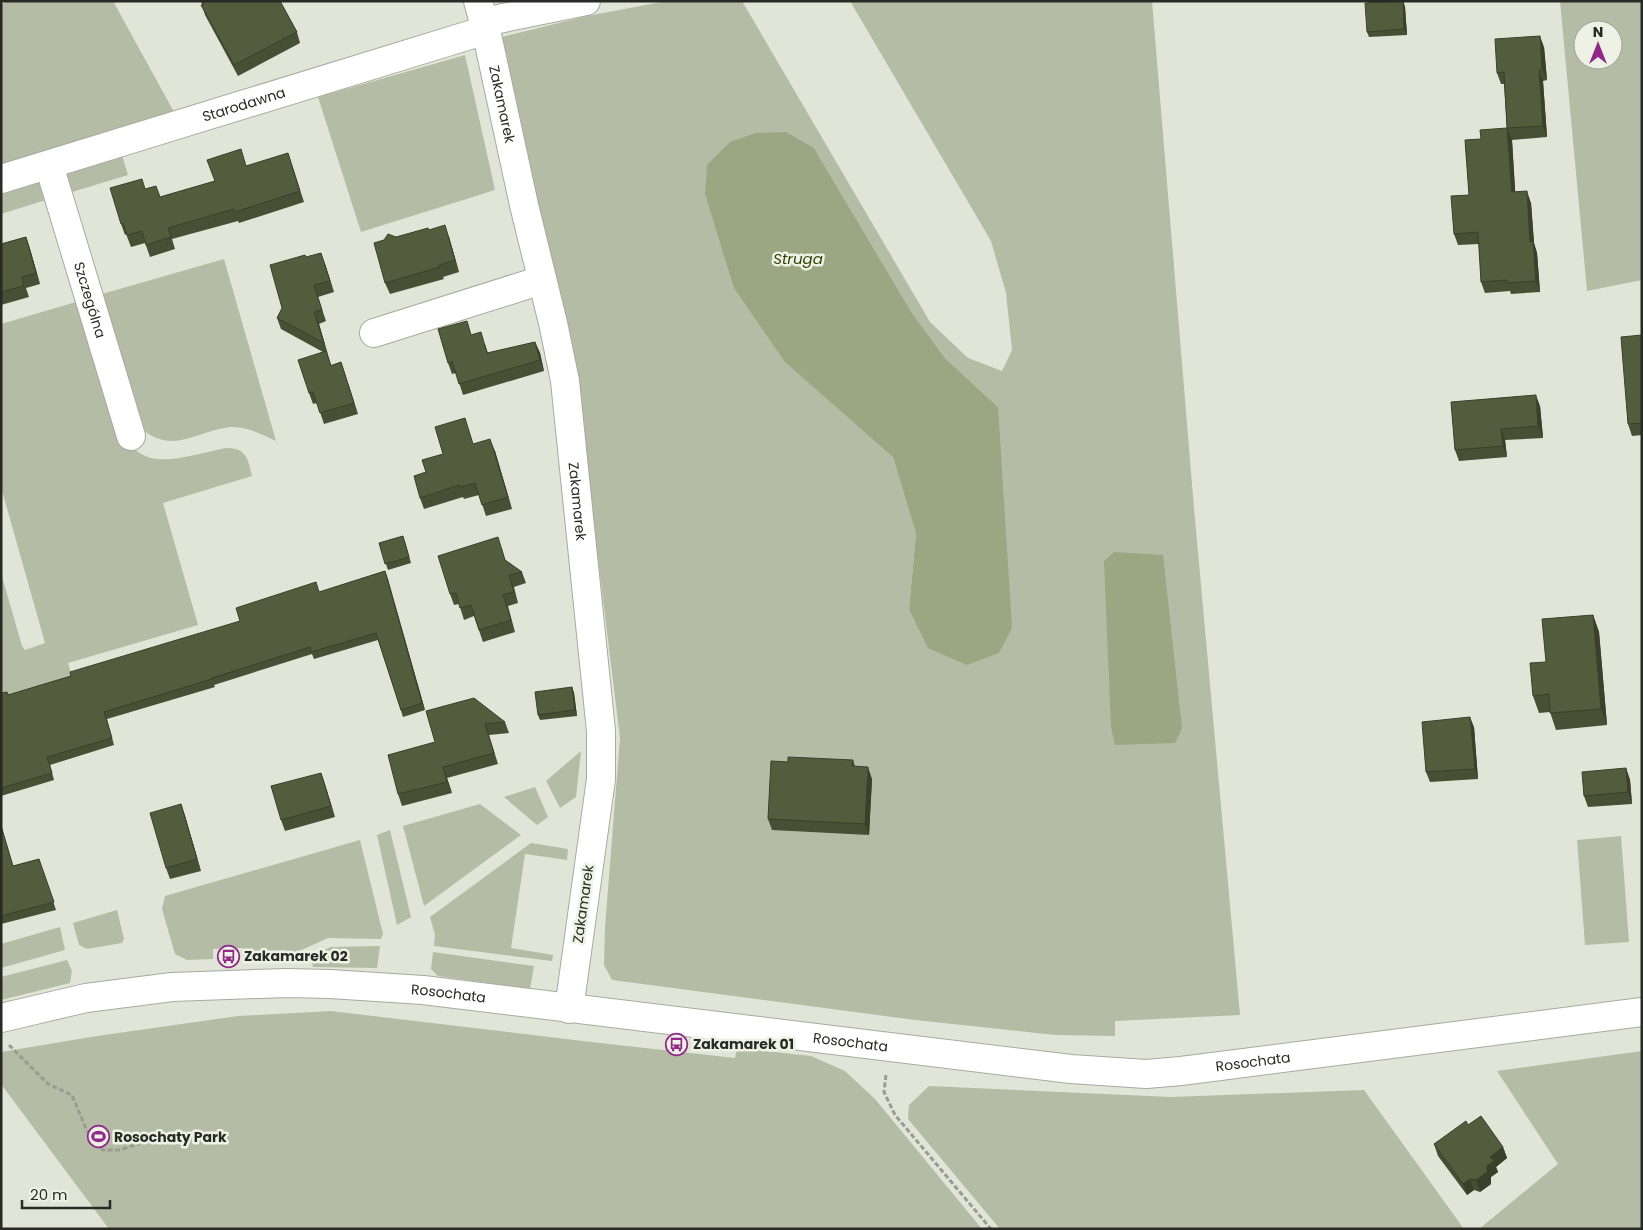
<svg xmlns="http://www.w3.org/2000/svg" width="1643" height="1230" font-family="Poppins,sans-serif">
<rect width="100%" height="100%" fill="#e0e5d7"/>
<g fill="#b5bca5" fill-rule="evenodd">
<polygon points="7,1 113,1 174,112 1,166 1,5"/>
<path d="M667,1h75l188,321 38,36 34,13 10,-21 -6,-57 -15,-52 -141,-240h302l42,507 46,507 -125,6v15l-60,-1 -140,-15 -303,-40 -8,-15 1,-38 15,-189 -48,-392 -74,-308 89,-22zM814,148l98,165 33,45 53,49 -89,202 7,-75 -23,-77z"/>
<path d="M1560,1h82v279l-55,11zM1583,30h30v30h-30z"/>
<polygon points="465,55 495,190 361,232 318,97"/>
<polygon points="122,155 128,175 72,192 66,173"/>
<path d="M44,179l79,258c8,9 16,18 28,21 22,5 53,-6 75,-10 20,0 22,10 26,28l-89,27 35,122 -130,38 6,20 -73,18v-128l21,73 3,4 20,-7 -44,-156v-163l75,-22 -30,-102 -45,14v-22z"/>
<path d="M224,259l52,182c-14,-6 -29,-15 -45,-14 -34,3 -59,30 -91,0l-38,-133z"/>
<polygon points="581,751 576,797 560,808 546,781"/>
<polygon points="535,787 548,817 537,825 504,797"/>
<polygon points="480,804 521,835 424,906 403,826"/>
<polygon points="390,830 411,917 397,925 377,835"/>
<polygon points="1621,836 1629,942 1585,945 1577,840"/>
<polygon points="360,840 383,934 381,939 328,938 286,957 244,957 243,948 213,949 213,959 187,960 175,954 162,909 165,896"/>
<polygon points="531,843 568,849 567,860 525,854 511,948 553,955 552,961 434,946 435,935 430,917"/>
<polygon points="117,910 124,939 122,943 87,949 79,945 73,923"/>
<polygon points="60,927 65,950 1,968 1,944"/>
<polygon points="380,946 377,968 313,967 311,956 331,947"/>
<polygon points="433,952 534,966 530,989 438,976 431,969"/>
<polygon points="67,960 72,971 70,983 1,1000 1,977"/>
<polygon points="331,1011 591,1042 735,1058 737,1048 811,1056 845,1071 875,1099 982,1229 109,1229 1,1084 1,1052 97,1036 238,1016"/>
<polygon points="1642,1051 1642,1229 1479,1229 1558,1164 1497,1071"/>
<polygon points="929,1086 1171,1097 1364,1090 1464,1229 1000,1229 908,1119 909,1105"/>
</g>
<g fill="#9ba683">
<polygon points="786,132 814,148 912,313 945,358 998,407 1012,628 999,653 967,665 928,648 909,609 916,534 893,457 785,362 734,288 705,194 707,165 730,142 756,133"/>
<polygon points="1114,552 1163,555 1182,728 1175,743 1115,745 1111,727 1104,561"/>
</g>
<g fill="none" stroke-linecap="round" stroke-linejoin="round">
<defs>
<g id="minor">
<path id="s1" d="M478,1l8,29 38,175 29,118 12,58 36,350v48l-32,230"/>
<polyline points="484,22 586,1"/>
<path id="s2" d="M49,165l82,271"/>
<path id="s3" d="M1,179l485,-149"/>
<polyline points="374,333 542,280"/>
<path id="s4" d="M1,1018l85,-20 86,-11 114,-4 44,1 93,6 648,79 75,5 35,-3 461,-59"/>
</g>
</defs>
<use href="#minor" stroke="#a6ab9e" stroke-width="30"/>
<g stroke="#999c92" stroke-width="3" stroke-dasharray="5 2.5" stroke-linecap="butt">
<polyline points="9,1045 48,1084 72,1095 87,1131 103,1150 119,1150 139,1144"/>
<polyline points="886,1075 884,1092 895,1115 991,1229"/>
</g>
<use href="#minor" stroke="#fff" stroke-width="28"/>
</g>
<g fill="#474f34">
<polygon points="201,1 280,1 297,32 300,43 238,76 205,15"/>
<polygon points="1403,1 1405,7 1407,35 1369,37 1367,32"/>
<polygon points="1544,47 1547,80 1543,81 1547,137 1512,140 1515,192 1531,203 1534,243 1537,253 1540,292 1511,294 1510,291 1485,293 1481,282 1479,244 1458,245 1454,234 1469,195 1481,139 1507,128 1504,84 1501,84 1497,73"/>
<polygon points="288,153 304,202 239,223 238,221 172,239 175,249 150,257 145,243 131,247 126,234 125,235 121,224 146,189 160,197 215,181 247,166"/>
<polygon points="429,230 449,237 459,272 443,277 444,279 390,294 385,283 384,240 396,237"/>
<polygon points="26,237 30,249 40,284 26,288 29,297 1,305 1,244"/>
<polygon points="306,257 325,264 334,292 318,297 326,321 319,324 331,365 341,362 358,414 324,424 317,403 313,404 309,393 323,352 281,329 277,318 282,308"/>
<polygon points="1642,335 1642,435 1632,436 1628,424"/>
<polygon points="535,342 540,353 544,371 463,395 456,373 452,374 448,363 485,344 488,353"/>
<polygon points="1540,406 1543,438 1505,440 1507,457 1459,461 1455,450"/>
<polygon points="473,444 495,451 512,509 486,516 479,495 464,499 463,497 424,509 420,498 426,472"/>
<polygon points="405,542 411,563 388,570 379,543"/>
<polygon points="502,549 505,560 522,572 526,583 514,587 518,603 508,606 515,632 483,642 474,616 464,620 459,604 454,605 450,594"/>
<polygon points="385,571 425,710 403,717 378,640 314,659 312,654 214,685 215,687 107,719 114,745 50,765 54,780 1,796 1,693 8,695 71,676 240,621 320,592"/>
<polygon points="1593,615 1599,632 1607,725 1556,730 1550,712 1539,713 1533,696 1546,662"/>
<polygon points="572,687 574,693 577,716 540,720 538,715"/>
<polygon points="426,711 505,722 509,733 489,735 498,764 447,778 452,793 402,806 398,794 435,742"/>
<polygon points="1474,727 1478,779 1430,782 1426,772"/>
<polygon points="853,760 855,766 872,779 869,835 772,830 768,819 788,762"/>
<polygon points="1626,768 1630,780 1632,804 1588,807 1584,796"/>
<polygon points="321,773 335,817 285,831 281,820"/>
<polygon points="181,804 185,816 201,871 170,879 166,868"/>
<polygon points="1,824 13,866 39,859 56,910 1,924"/>
<polygon points="1468,1125 1503,1147 1507,1158 1496,1167 1498,1172 1491,1177 1491,1184 1480,1192 1474,1190 1467,1195 1438,1156 1434,1144"/>
</g>
<g fill="#3a402a">
<polygon points="1403,1 1405,7 1407,35 1404,29"/>
<polygon points="1540,36 1544,47 1547,80 1542,69"/>
<polygon points="1539,70 1543,81 1547,137 1543,126"/>
<polygon points="1507,128 1512,140 1516,204 1512,192"/>
<polygon points="1527,191 1531,203 1534,243 1537,253 1540,292 1536,281 1530,242"/>
<polygon points="445,225 449,237 459,272 455,260"/>
<polygon points="26,237 30,249 40,284 36,273"/>
<polygon points="321,253 325,264 334,292 330,281"/>
<polygon points="314,312 319,324 328,355 324,343"/>
<polygon points="535,342 540,353 544,371 540,360"/>
<polygon points="341,362 345,374 358,414 354,403"/>
<polygon points="1536,395 1540,406 1543,438 1538,426"/>
<polygon points="1501,429 1505,440 1507,457 1503,446"/>
<polygon points="490,439 495,451 512,509 508,497"/>
<polygon points="385,571 388,579 425,710 422,703"/>
<polygon points="1593,615 1599,632 1607,725 1601,709"/>
<polygon points="572,687 574,693 577,716 575,710"/>
<polygon points="1470,717 1474,727 1478,779 1475,769"/>
<polygon points="443,767 447,778 452,793 447,782"/>
<polygon points="868,767 872,779 869,835 865,824"/>
<polygon points="1626,768 1630,780 1632,804 1628,792"/>
<polygon points="321,773 325,784 335,817 331,806"/>
<polygon points="181,804 185,816 201,871 197,859"/>
<polygon points="1503,1147 1507,1158 1496,1167 1498,1172 1491,1177 1491,1184 1480,1192 1476,1180 1487,1166 1490,1157"/>
<polygon points="1470,1179 1474,1190 1467,1195 1463,1184"/>
</g>
<g fill="#535c3c" stroke="#3a402a">
<polygon points="202,1 280,1 297,32 234,65 201,5 204,4"/>
<polygon points="1397,1 1403,1 1404,29 1367,32 1365,3"/>
<polygon points="1540,36 1542,69 1539,70 1543,126 1507,128 1504,72 1497,73 1495,39"/>
<polygon points="1507,128 1512,192 1527,191 1530,242 1533,241 1536,281 1507,283 1507,280 1481,282 1478,232 1454,234 1451,196 1469,195 1465,140 1481,139 1480,130"/>
<polygon points="241,149 246,166 288,153 300,191 235,212 234,209 168,228 171,237 146,245 142,231 127,235 123,223 121,224 110,188 142,179 145,189 156,186 160,197 215,181 207,160"/>
<polygon points="445,225 455,260 439,265 440,267 385,283 374,243 384,240 388,234 396,237 428,228 429,230"/>
<polygon points="26,237 36,273 22,277 24,286 1,292 1,244"/>
<polygon points="321,253 330,281 314,285 322,310 314,312 324,343 277,318 282,308 270,265 305,255 306,257"/>
<polygon points="467,321 471,335 481,332 487,353 535,342 540,360 459,384 452,361 448,363 438,329"/>
<polygon points="1642,335 1642,423 1628,424 1621,337"/>
<polygon points="326,351 331,366 341,362 354,403 320,413 313,392 309,393 298,360"/>
<polygon points="1536,395 1538,426 1501,429 1503,446 1455,450 1451,402"/>
<polygon points="465,418 473,444 490,439 508,497 482,505 475,483 460,487 459,485 420,498 414,476 426,472 422,460 443,454 435,427"/>
<polygon points="403,536 409,557 385,564 379,543"/>
<polygon points="498,537 505,560 522,572 509,575 514,592 503,595 511,620 479,630 471,605 460,608 456,593 450,594 438,556"/>
<polygon points="385,571 422,703 401,710 376,633 311,652 310,647 212,678 212,679 104,712 112,738 47,757 52,773 1,788 1,693 7,692 8,695 71,676 70,672 240,621 236,608 316,582 319,592"/>
<polygon points="1593,615 1601,709 1550,713 1549,694 1533,696 1530,663 1546,662 1542,619"/>
<polygon points="572,687 575,710 538,715 535,692"/>
<polygon points="474,698 505,722 485,724 494,753 443,767 447,782 398,794 388,755 435,742 426,711"/>
<polygon points="1470,717 1475,769 1426,772 1422,722"/>
<polygon points="788,757 853,760 852,766 868,767 865,824 768,819 771,761 788,762"/>
<polygon points="1626,768 1628,792 1584,796 1582,772"/>
<polygon points="321,773 331,806 281,820 271,786"/>
<polygon points="181,804 197,859 166,868 150,813"/>
<polygon points="1,826 13,866 39,859 54,902 1,916"/>
<polygon points="1481,1116 1503,1147 1490,1157 1494,1161 1487,1166 1487,1172 1476,1180 1470,1179 1463,1184 1434,1144 1466,1121 1468,1125"/>
</g>
<defs>
<symbol id="bus-ring" viewBox="-11 -11 22 22"><circle r="9.5" fill="#eef2e4" stroke="#93288b" stroke-width="1.5"/><path d="M-5-6H5V4H4V6H2V4H-2V6H-4V4H-5ZM-3.5-4V0h7V-4ZM-3.5 1.2v1.5H-2V1.2ZM2 1.2v1.5H3.5V1.2Z" fill="#93288b"/></symbol>
<symbol id="stadium-ring" viewBox="-11 -11 22 22"><circle r="9.5" fill="#eef2e4" stroke="#93288b" stroke-width="1.5"/><path d="M0-5a6.5 5 0 1 0 0 10a6.5 5 0 1 0 0-10ZM-3.5-1.8h7v3.6h-7Z" fill="#93288b"/></symbol>
</defs>
<g fill-rule="evenodd">
<use href="#bus-ring" x="216" y="944" width="25" height="25"/>
<use href="#bus-ring" x="664" y="1032" width="25" height="25"/>
<use href="#stadium-ring" x="86" y="1124" width="25" height="25"/>
</g>
<g text-anchor="middle" stroke-width="5" stroke-linejoin="round" paint-order="stroke">
<g font-size="14" fill="#292a25" stroke="#eef2e4">
<text dy="5" stroke="none"><textPath href="#s1" startOffset="106">Zakamarek</textPath></text>
<text dy="5" stroke="none"><textPath href="#s3" startOffset="254">Starodawna</textPath></text>
<text dy="5" stroke="none"><textPath href="#s2" startOffset="141">Szczególna</textPath></text>
<text dy="5" stroke="none"><textPath href="#s1" startOffset="511">Zakamarek</textPath></text>
<text transform="translate(583 904) rotate(-82)" y="5">Zakamarek</text>
<text dy="5" stroke="none"><textPath href="#s4" startOffset="451">Rosochata</textPath></text>
<text dy="5" stroke="none"><textPath href="#s4" startOffset="856">Rosochata</textPath></text>
<text dy="5" stroke="none"><textPath href="#s4" startOffset="1261">Rosochata</textPath></text>
</g>
<g font-size="14" font-weight="bold" fill="#292a25" stroke="#eef2e4" text-anchor="start">
<text x="244" y="961">Zakamarek 02</text>
<text x="693" y="1049">Zakamarek 01</text>
<text x="114" y="1142">Rosochaty Park</text>
</g>
<g font-size="15" font-style="italic" fill="#323e03" stroke="#eef2e4">
<text x="798" y="264">Struga</text>
</g>
</g>
<rect width="1643" height="1230" fill="none" stroke="#292a25" stroke-width="5"/>
<g transform="translate(1598 45)"><circle r="24" fill="#eef2e4" stroke="#9fa298"/>
<path d="M0-4L9 19L0 12L-9 19Z" fill="#93288b"/>
<text y="-8" font-size="14" font-weight="bold" text-anchor="middle" fill="#292a25">N</text>
</g>
<path d="M22 1200v8h88v-8" fill="none" stroke="#292a25" stroke-width="2.5"/>
<text x="30" y="1200" font-size="15" fill="#292a25" stroke="#eef2e4" stroke-width="4" paint-order="stroke">20 m</text>
</svg>
